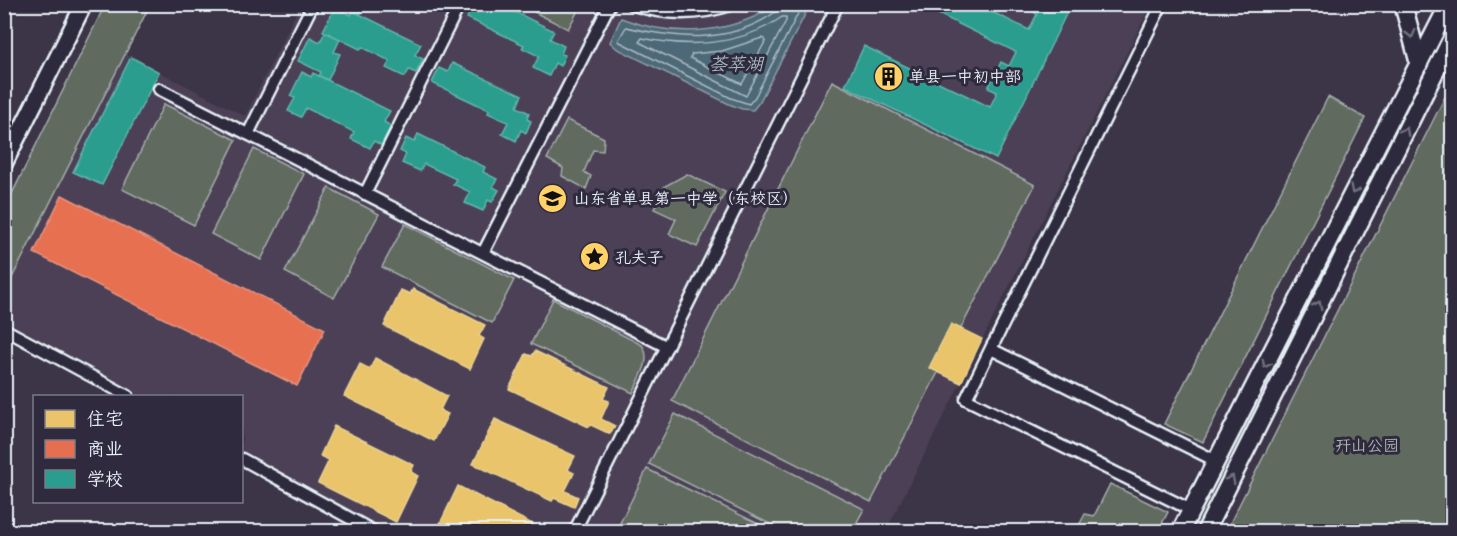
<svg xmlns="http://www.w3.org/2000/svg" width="1457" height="536" font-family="'Gochi Hand','LXGW WenKai TC',sans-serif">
<rect width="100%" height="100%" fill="#3c3447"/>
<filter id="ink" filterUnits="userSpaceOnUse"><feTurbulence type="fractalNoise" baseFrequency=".0167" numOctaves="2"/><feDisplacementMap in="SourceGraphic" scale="12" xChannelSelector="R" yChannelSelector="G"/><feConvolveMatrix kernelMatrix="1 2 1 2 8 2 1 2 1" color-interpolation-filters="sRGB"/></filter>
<g filter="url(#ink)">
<polygon fill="#4b3f54" points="300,5 1151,5 886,531 377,531 242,457 242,396 133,396 5,325 4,292 125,54 245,116"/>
<g fill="#616b5f" stroke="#a4aeac" stroke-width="1.5">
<polygon points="105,5 150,5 5,292 5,208"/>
<polygon points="520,5 581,4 581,5 568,29"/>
<polygon points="832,81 1035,185 871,502 672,401"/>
<polygon points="1452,83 1452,531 1226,531"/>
<polygon points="1328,97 1365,118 1203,442 1164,424"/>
<polygon points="164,104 236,140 194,225 122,189"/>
<polygon points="567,120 604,138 603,151 593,150 584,172 591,176 586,189 562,176 563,168 547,159"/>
<polygon points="254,149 304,174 261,260 211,234"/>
<polygon points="687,174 725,192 697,247 669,234 676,219 654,209 665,186"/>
<polygon points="329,188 379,214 334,298 285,272"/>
<polygon points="405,224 514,280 492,323 382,267"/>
<path d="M553,299l89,46c11,15 -3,33 -9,48l-102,-49z"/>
<polygon points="675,414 864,509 852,531 784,531 649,464"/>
<polygon points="647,469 773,531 616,531"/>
<polygon points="1110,484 1168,512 1158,531 1076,531 1085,514 1094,516"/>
</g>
<path fill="#4e6776" stroke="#8c9eaa" stroke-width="1.5" d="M776,5h34l-50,96 -7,9 -11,-1 -13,-5 -113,-56 -6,-6 11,-24c51,20 109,17 155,-13z"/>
<g fill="#e9c46a" stroke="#e9d295" stroke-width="1.5">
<polygon points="413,289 485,325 479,336 484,339 470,369 384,326 401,290 410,294"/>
<polygon points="951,324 982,339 961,383 929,368"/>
<polygon points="535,351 609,387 603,399 609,401 601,419 615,426 610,434 591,425 589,427 509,389 526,354 532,356"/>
<polygon points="375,358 447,396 440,410 448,414 434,441 344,396 360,364 370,369"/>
<polygon points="495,419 575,456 568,470 574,473 565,491 578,497 574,507 554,498 552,501 473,464"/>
<polygon points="334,426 414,465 411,472 418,476 396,522 318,483 329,460 320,456"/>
<polygon points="458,486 548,532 436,532"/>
</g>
<polygon fill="#e76f51" stroke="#e79683" stroke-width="1.5" points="62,195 325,329 297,386 34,253"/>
<g fill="#2a9d8f" stroke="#63b6ae" stroke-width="1.5">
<polygon points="349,4 365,4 360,15 353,12 355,8"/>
<polygon points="425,4 451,4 449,8 443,5 439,12"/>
<polygon points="474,4 499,4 554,31 550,39 564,46 561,54 565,55 560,66 555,63 549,76 533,68 539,56 522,48 524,45 467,18"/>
<polygon points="918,4 976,4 1029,30 1037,14 1029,10 1032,4 1071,4 996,159 845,86 864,46 990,107 997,92 988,88 1001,62 1009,66 1016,52"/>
<polygon points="335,7 351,15 353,11 421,44 415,55 423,59 416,73 409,70 405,77 386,68 390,61 362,47 360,49 323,31"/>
<polygon points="325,32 340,39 334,52 340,54 328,80 319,76 321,72 298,61 310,37 320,42"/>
<polygon points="131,57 159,72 102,185 73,172"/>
<polygon points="452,63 522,95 517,107 529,113 527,119 531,121 526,133 521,130 516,141 502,134 508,122 488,113 489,110 432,83 439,68 448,72"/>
<polygon points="302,72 311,77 313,73 390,111 384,122 391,126 381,145 374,141 370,148 351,139 354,132 306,108 301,117 288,111 295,98 290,96"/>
<polygon points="418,134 485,167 483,172 497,179 493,187 499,190 492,202 488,200 483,211 465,203 470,192 453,184 456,179 424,164 420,171 402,163 406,154 400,151 406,138 414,142"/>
</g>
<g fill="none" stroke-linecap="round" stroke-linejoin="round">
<g stroke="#aabac4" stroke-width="1.5">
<path d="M779,4l-2,7c-47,34 -99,28 -151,16l-8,14 113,57 18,6 6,-7 48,-93"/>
<path d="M782,17h4v4l-40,75 -107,-54 3,-4c47,10 99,8 140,-21z"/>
<polygon points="762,38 765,39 765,42 742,84 690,58 692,54 722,51"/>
</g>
<defs>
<g id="street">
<path d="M631,4c33,12 69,12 102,0"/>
<polyline points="1162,4 991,349 1216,461"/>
<polyline points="159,89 667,347"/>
<polyline points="248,134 313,4"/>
<polyline points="365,194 460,4"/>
<polyline points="483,253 610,4"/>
<polyline points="4,329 128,396"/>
<polyline points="993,344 966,399 1191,510"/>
<polyline points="242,459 375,532"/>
<polyline points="574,532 838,4"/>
</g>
<polyline id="secondary" points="4,164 84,4"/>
<g id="primary">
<polyline points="1403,4 1419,64"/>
<polyline points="1180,532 1449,4"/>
<polyline points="1205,532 1452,38"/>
</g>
</defs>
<use href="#street" stroke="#e8f1f8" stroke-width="15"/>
<use href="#secondary" stroke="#e8f1f8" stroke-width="20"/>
<use href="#primary" stroke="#e8f1f8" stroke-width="21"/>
<use href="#street" stroke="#2f2a3d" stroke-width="10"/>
<use href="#secondary" stroke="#2f2a3d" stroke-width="15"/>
<use href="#primary" stroke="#2f2a3d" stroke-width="16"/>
</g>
<defs><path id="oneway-chevron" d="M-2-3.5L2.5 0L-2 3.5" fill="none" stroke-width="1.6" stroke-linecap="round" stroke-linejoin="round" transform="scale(1.5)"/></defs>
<g stroke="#70707e">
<use href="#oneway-chevron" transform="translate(1411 34) rotate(75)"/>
<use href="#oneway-chevron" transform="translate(1405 131) rotate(-63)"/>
<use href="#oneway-chevron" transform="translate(1354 190) rotate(117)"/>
<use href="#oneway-chevron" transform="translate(1318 305) rotate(-63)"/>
<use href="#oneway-chevron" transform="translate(1266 364) rotate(117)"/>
<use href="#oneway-chevron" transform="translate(1231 479) rotate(-63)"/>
</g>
</g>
<defs>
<symbol id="building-disc" viewBox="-11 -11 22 22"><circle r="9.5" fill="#ffd166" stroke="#2f2a3d"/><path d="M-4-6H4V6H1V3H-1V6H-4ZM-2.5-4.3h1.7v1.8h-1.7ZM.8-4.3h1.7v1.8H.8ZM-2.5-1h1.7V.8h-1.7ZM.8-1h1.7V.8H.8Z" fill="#111"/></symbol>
<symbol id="school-disc" viewBox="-11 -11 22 22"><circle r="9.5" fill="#ffd166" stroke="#2f2a3d"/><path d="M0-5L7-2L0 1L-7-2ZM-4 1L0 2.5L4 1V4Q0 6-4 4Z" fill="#111"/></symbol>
<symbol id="sight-disc" viewBox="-11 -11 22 22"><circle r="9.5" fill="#ffd166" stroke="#2f2a3d"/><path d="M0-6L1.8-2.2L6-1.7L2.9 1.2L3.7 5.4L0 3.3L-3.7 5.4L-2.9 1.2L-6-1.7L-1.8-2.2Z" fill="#111"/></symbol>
</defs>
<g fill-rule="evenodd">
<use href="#building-disc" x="872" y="60" width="33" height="33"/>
<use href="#school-disc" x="536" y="182" width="33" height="33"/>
<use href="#sight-disc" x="578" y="240" width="33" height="33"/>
</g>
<g text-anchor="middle" stroke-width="6" stroke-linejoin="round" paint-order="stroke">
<g font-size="16" fill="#e8f1f8" stroke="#2f2a3d" text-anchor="start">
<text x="909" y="82">单县一中初中部</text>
<text x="574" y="204">山东省单县第一中学（东校区）</text>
<text x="615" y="263">孔夫子</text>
</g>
<g font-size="16" fill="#abb5b3" stroke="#2f2a3d">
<text x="1367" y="451">幵山公园</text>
</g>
<g font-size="18" font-style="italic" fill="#aabac4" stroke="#2f2a3d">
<text x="736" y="70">荟萃湖</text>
</g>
</g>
<rect width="1457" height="536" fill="none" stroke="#2f2a3d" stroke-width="24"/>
<rect x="12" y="12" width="1433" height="512" fill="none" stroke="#e8f1f8" stroke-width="2" filter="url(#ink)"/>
<rect x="33" y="395" width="210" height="108" fill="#2f2a3d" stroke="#797a88" stroke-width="1.5"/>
<rect x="45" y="410" width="30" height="18" fill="#e9c46a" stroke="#797a88" stroke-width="1.5"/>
<text x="87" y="425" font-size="18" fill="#e8f1f8">住宅</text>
<rect x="45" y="440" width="30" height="18" fill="#e76f51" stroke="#797a88" stroke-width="1.5"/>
<text x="87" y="455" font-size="18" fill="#e8f1f8">商业</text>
<rect x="45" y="470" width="30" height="18" fill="#2a9d8f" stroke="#797a88" stroke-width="1.5"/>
<text x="87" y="485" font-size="18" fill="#e8f1f8">学校</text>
</svg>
